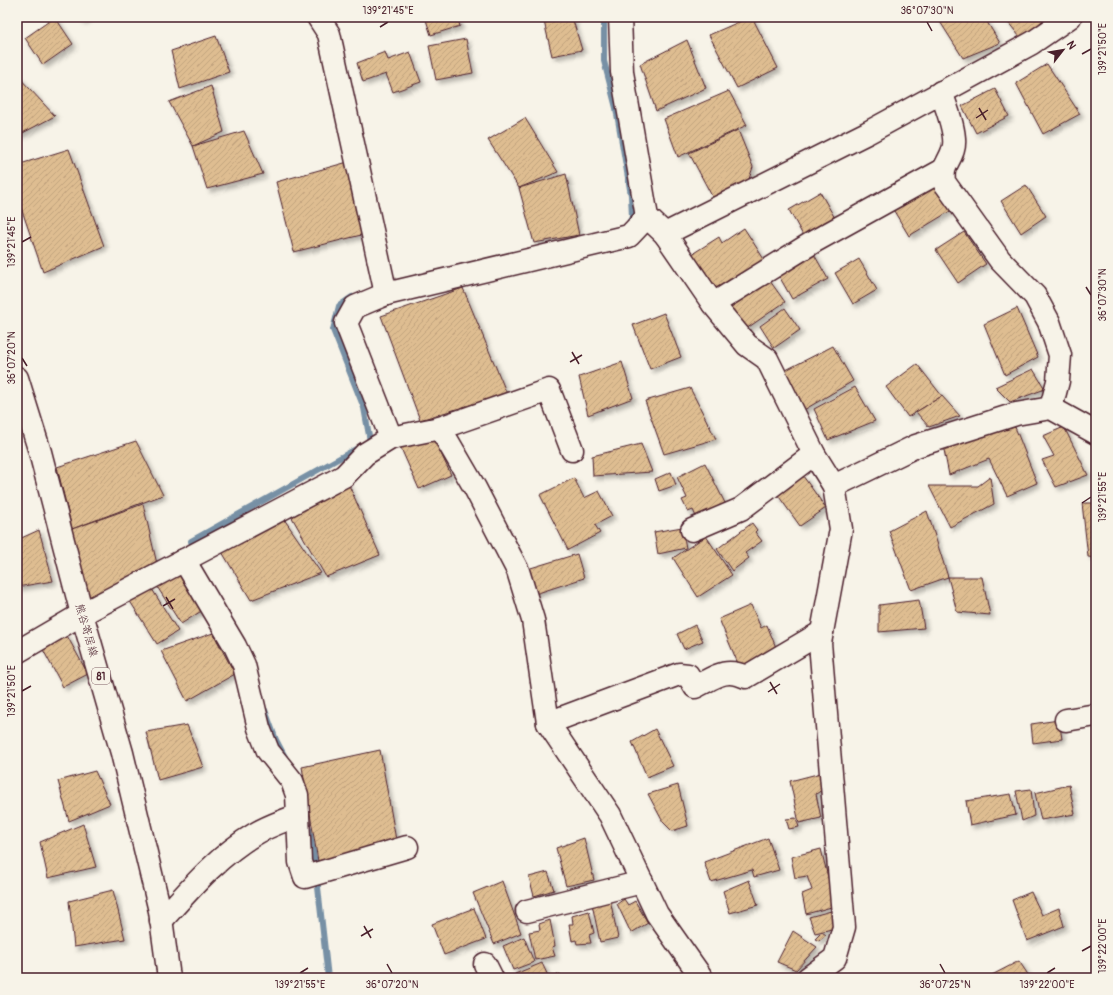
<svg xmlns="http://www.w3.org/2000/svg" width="1113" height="995" font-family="Pangolin,'Klee One',sans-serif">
<defs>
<pattern id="building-hatch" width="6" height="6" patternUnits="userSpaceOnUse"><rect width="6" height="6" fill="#debd91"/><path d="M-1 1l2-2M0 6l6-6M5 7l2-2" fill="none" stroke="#c0a27d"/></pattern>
<filter id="shadow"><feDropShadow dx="3.5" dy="3.5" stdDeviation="2" flood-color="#0004"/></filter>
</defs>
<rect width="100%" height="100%" fill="#f7f3e8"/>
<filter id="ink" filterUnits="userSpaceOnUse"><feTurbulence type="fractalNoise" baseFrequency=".025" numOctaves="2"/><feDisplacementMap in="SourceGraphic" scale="8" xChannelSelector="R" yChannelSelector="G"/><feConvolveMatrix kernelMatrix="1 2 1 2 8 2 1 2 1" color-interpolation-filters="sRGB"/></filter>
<g filter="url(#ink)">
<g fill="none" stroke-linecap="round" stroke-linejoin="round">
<g stroke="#7790a5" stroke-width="6">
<polyline points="604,17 604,61 616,108 631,195 632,217 629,223"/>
<polyline points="193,551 191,541 370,441 364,408 333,330 339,306 352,297"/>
<polyline points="265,710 276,740 285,757"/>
<polyline points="309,829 316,869"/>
<polyline points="317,878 328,978"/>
</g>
</g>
<g fill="url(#building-hatch)" stroke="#4a1f2b" filter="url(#shadow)">
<polygon points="55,17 73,44 43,65 25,38"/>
<polygon points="80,17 88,17 82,21"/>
<polygon points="425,17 457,17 460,26 431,35"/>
<polygon points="543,17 572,17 582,50 552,56"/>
<polygon points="750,17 752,17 778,68 737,88 709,35"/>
<polygon points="937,17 984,17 1000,43 963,58"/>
<polygon points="1004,17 1041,17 1043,20 1023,41"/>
<polygon points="216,36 229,72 180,89 171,51"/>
<polygon points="466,39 473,73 436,80 429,46"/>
<polygon points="687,40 706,88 656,111 640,64"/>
<polygon points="385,52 388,60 410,52 421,82 393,92 386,74 363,82 357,63"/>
<polygon points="1047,64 1080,114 1043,134 1016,83"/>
<polygon points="17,75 55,116 17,136"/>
<polygon points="211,86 224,132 193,146 169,102"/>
<polygon points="995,89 1009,116 976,133 962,106"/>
<polygon points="729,91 747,125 678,157 664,119"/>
<polygon points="525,118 558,172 519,188 488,140"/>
<polygon points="738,130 753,167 748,182 714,200 689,153"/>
<polygon points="244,131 263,174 207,189 193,146"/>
<polygon points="69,149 104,246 43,272 17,196 17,165"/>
<polygon points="348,162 365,234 294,252 276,182"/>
<polygon points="566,174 579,235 534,243 519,188"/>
<polygon points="934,181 952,210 909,236 891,206"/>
<polygon points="1026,185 1046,216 1021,233 1001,201"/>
<polygon points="820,192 836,220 805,239 789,210"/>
<polygon points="744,228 767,264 716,297 689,256 719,237 722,243"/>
<polygon points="964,232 986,264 958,283 936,250"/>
<polygon points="811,249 828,279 792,299 775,269"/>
<polygon points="859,259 877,290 853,304 835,273"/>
<polygon points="765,274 785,302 743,331 723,302"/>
<polygon points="463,288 507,394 420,420 381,316"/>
<polygon points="785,308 800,330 774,348 760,326"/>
<polygon points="1017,308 1038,357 1005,375 984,324"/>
<polygon points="664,313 681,357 650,369 633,325"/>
<polygon points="833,346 853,381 797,414 786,370"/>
<polygon points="622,362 633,398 588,415 579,377"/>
<polygon points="917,364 942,396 908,417 886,387"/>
<polygon points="1033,369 1045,389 1010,402 995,387"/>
<polygon points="855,387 875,421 828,440 814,409"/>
<polygon points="690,388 716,439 664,454 645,401"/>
<polygon points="942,396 960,416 929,427 916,412"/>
<polygon points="1015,427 1037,483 1007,496 989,459 949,475 943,445"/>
<polygon points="1064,427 1088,475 1056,487 1042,460 1054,456 1043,436"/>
<polygon points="431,432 451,475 419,489 400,446"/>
<polygon points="136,441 163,495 72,529 57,467"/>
<polygon points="641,444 652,472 593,476 592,456"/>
<polygon points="705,463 727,507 698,521 693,510 688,512 682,500 687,498 677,477"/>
<polygon points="671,472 676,485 659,491 655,479"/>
<polygon points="803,476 826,508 800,526 777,494"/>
<polygon points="990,477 994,504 950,527 929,486 978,486"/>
<polygon points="574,478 584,498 599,491 612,516 595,525 600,533 568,550 540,495"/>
<polygon points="348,483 380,555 326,577 290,514"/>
<polygon points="1082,503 1096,503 1096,558 1088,557"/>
<polygon points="143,504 157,564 84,601 72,529"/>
<polygon points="927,511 948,577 911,590 889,531"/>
<polygon points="284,519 321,573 251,600 222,552"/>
<polygon points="752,523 757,530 755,532 762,541 745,553 749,558 732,571 717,549"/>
<polygon points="682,527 686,548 658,554 654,532"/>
<polygon points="39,530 53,581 17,587 17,540"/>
<polygon points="706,536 732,575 698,597 673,558"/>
<polygon points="577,554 584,578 532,595 524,570"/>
<polygon points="181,569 206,608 181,624 156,585"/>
<polygon points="948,577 982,577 990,615 957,612"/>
<polygon points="147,581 178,631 157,644 126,595"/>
<polygon points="919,600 924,628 879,632 879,605"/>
<polygon points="751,605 761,628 767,625 777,650 742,673 719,619"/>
<polygon points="695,625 703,641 684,649 677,634"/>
<polygon points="65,632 88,674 63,687 41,646"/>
<polygon points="213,633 235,674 187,701 161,651"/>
<polygon points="1059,720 1062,739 1033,743 1031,724"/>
<polygon points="187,725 203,767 158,780 146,732"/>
<polygon points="655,729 673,766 647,777 632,742"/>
<polygon points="380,750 396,840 318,861 302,767"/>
<polygon points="95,771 110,804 69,821 58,781"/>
<polygon points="821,773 822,790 816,794 821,818 799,823 790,781"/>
<polygon points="678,785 688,826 672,831 663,822 648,794"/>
<polygon points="1069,785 1075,814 1041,820 1035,793"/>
<polygon points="1031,789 1034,816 1022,821 1016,791"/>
<polygon points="1011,794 1016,815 970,825 966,801"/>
<polygon points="796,818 799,827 789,829 786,819"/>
<polygon points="83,824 96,867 48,878 40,842"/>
<polygon points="584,838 594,880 566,886 556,848"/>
<polygon points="768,838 779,870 754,877 752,870 711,882 704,862"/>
<polygon points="821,849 835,906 806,914 802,894 812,890 807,876 795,878 791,857"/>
<polygon points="548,872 554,890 534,896 529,877"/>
<polygon points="749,880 758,905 730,913 723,891"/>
<polygon points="502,881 521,933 494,944 473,893"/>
<polygon points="113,890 125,939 74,947 69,901"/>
<polygon points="1031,892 1042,915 1059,908 1064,926 1027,941 1012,900"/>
<polygon points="610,899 618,938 600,942 592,904"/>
<polygon points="624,899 628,905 635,901 648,923 631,933 617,904"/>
<polygon points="474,908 486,939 444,955 432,924"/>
<polygon points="589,911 594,933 589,935 591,943 577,944 576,940 572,941 569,924 573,924 572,916"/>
<polygon points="831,911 836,928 815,933 809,917"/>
<polygon points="550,920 555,946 552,947 555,956 535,960 529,932 540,930 539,924"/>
<polygon points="793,931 817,947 796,970 777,962"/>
<polygon points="822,932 826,935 819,941 815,939"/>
<polygon points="524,937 534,962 513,970 503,946"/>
<polygon points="1019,961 1029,976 1025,978 994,978 992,975"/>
<polygon points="542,963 549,978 517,978 515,974"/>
<polygon points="560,974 562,978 550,978"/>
</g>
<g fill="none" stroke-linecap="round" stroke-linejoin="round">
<defs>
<g id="minor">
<polyline points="318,17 329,34 386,294"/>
<polyline points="620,17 622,72 647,217 665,234 713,304 747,345 767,359 814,454 834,486 841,529 820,643 844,927 835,958 808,978"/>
<path d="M941,92c5,14 17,44 12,58 -5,15 -11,15 -9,32l56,78 35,36 14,26 11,33 -2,26 -7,27"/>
<polyline points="665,234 867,133 1032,43 1070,17"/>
<polyline points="713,304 815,241 943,170"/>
<polyline points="440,428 549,390 572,450"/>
<polyline points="391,438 346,323 355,307 386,294 629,236 647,217"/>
<polyline points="834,486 916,446 1016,414 1051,408 1096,433"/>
<polyline points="692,530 741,509 814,454"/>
<polyline points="184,560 235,646 244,665 259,728 268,751 292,781 297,795 298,815"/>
<polyline points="17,652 82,614 344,476 365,454 391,438 440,428 475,488 518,571 533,620 548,723 610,815 657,914 702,978"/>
<polyline points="1066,720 1096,715"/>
<path d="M548,723l131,-49 9,1 7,12c19,-9 29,-20 51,-10l76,-45"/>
<polyline points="527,911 642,882"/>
<path d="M161,921c29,-32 57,-65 94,-87 13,-8 29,-13 43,-19l2,47 5,15 102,-30"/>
<polyline points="485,964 492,978"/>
</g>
<polyline id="major" points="17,378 40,452 82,614 122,753 160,911 169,978"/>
</defs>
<use href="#minor" stroke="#4a1f2b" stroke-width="25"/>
<use href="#major" stroke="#4a1f2b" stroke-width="25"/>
<use href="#minor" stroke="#f7f3e8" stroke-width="22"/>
<use href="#major" stroke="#f7f3e8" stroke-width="22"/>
</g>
</g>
<path fill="none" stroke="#4a1f2b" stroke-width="1.5" d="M927,22l5,9M380,27l8,-5M1082,54l9,-5M979,108l7,12M976,118l12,-8M22,242l9,-5M1086,287l5,8M572,352l7,12M22,358l5,8M570,362l12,-7M1082,503l9,-6M166,597l7,12M163,606l12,-7M770,682l7,12M22,691l9,-5M768,692l12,-8M364,926l7,12M361,936l12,-7M1082,951l9,-5M387,964l5,9M940,964l5,9M300,973l8,-5M1047,973l8,-5"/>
<g text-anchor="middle" stroke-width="3.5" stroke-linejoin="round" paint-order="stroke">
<rect fill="#f7f3e8" stroke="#7e5f64" stroke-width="1" x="92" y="668" width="18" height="16" rx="3"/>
<g font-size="10" font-weight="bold" fill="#4a1f2b">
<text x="101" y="680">81</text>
</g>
<g font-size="11" fill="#4a1f2b" stroke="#f7f3e8">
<text transform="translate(87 630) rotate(74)" y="4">熊谷寄居線</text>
</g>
</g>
<rect width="1113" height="995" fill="none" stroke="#f7f3e8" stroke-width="44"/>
<g transform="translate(1063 50) rotate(59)" stroke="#f7f3e8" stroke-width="3" paint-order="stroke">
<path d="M0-3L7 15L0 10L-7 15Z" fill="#4a1f2b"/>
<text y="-6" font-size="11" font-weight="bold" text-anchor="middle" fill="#4a1f2b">N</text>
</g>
<rect x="22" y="22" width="1069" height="951" fill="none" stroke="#4a1f2b" stroke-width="1.5"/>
<g font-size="10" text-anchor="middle" fill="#4a1f2b">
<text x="388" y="14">139°21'45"E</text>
<text x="927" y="14">36°07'30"N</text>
<text transform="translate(1102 49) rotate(-90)" y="4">139°21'50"E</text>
<text transform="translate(11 242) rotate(-90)" y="4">139°21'45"E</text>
<text transform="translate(1102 295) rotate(-90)" y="4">36°07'30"N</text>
<text transform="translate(11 358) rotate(-90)" y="4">36°07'20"N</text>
<text transform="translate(1102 497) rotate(-90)" y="4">139°21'55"E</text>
<text transform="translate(11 691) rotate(-90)" y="4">139°21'50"E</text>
<text transform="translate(1102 946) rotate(-90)" y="4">139°22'00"E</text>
<text x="300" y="988">139°21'55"E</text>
<text x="392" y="988">36°07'20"N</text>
<text x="945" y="988">36°07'25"N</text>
<text x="1047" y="988">139°22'00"E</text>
</g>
</svg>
